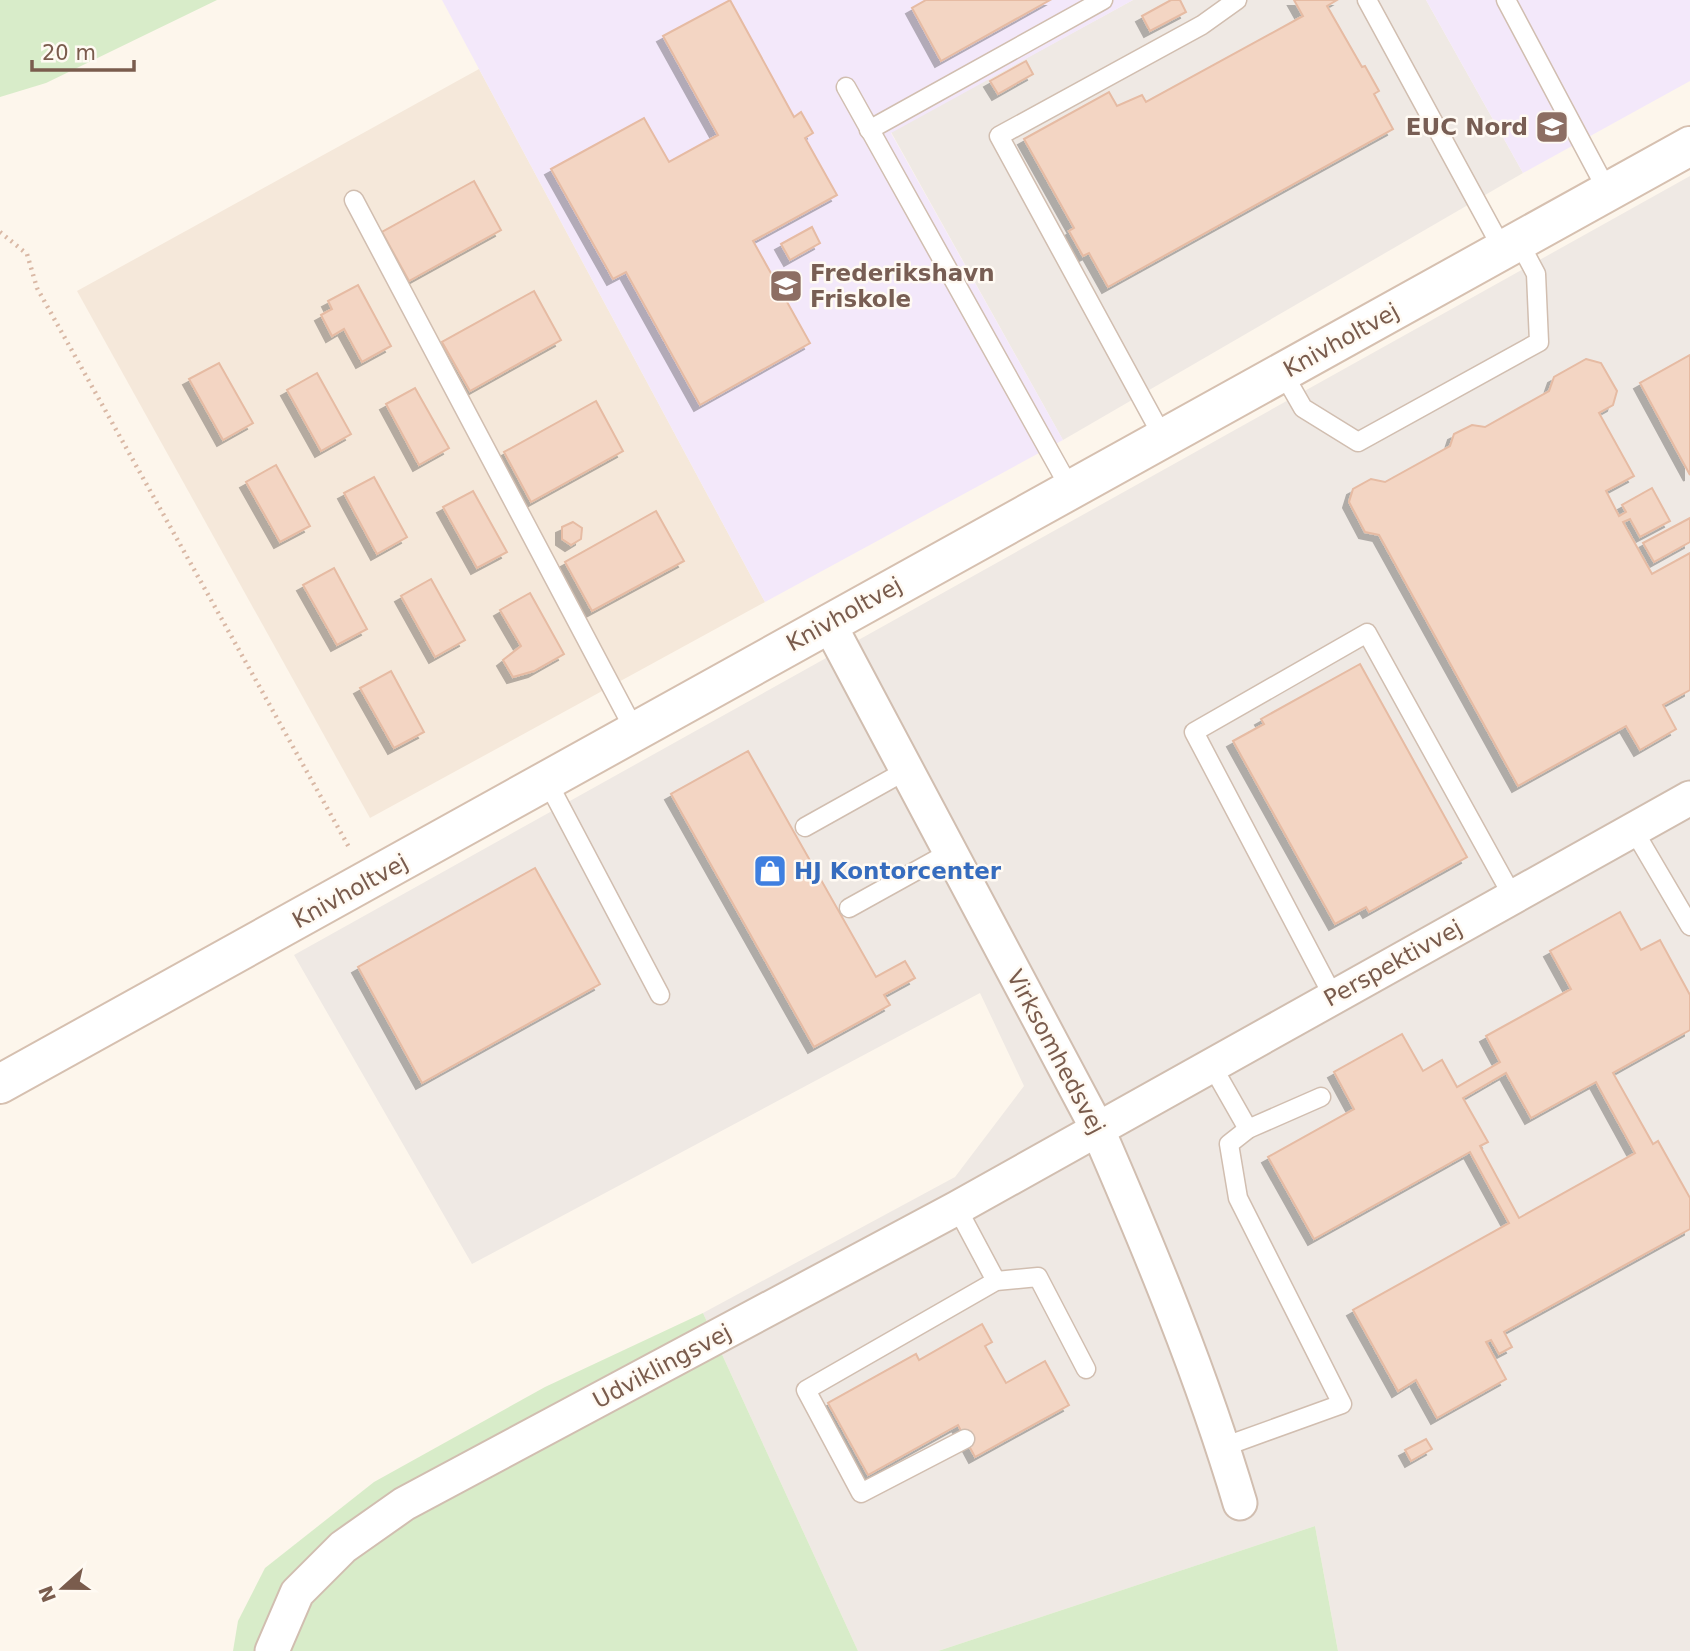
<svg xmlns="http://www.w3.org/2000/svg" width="1690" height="1651" font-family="'DejaVu Sans',sans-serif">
<defs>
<filter id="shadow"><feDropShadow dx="-6" dy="6" stdDeviation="0" flood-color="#0004"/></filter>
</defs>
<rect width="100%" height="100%" fill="#fdf6ec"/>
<polygon fill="#f5e8da" points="479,69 765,602 370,818 77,291"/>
<g fill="#efe9e4">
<polygon points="1133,0 1426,0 1523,173 1063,440 891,132"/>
<polygon points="1690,176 1690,1651 1338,1651 1315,1526 938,1651 858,1651 703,1313 955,1177 1024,1086 980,993 472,1264 294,955"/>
</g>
<g fill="#f3e8fa">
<polygon points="442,0 1133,0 891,133 1063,440 765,602"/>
<polygon points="1426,0 1690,0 1690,81 1523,173"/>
</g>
<g fill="#d8ecc9">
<polygon points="0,0 217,0 46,83 0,97"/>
<polygon points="703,1313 858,1651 233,1651 238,1621 265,1568 374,1482 545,1387"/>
<polygon points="1315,1526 1338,1651 938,1651"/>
</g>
<g fill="#f3d5c3" stroke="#e6bba3" stroke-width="2" fill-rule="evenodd" filter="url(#shadow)">
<polygon points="730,0 794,117 801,112 813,133 805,138 837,195 753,241 810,343 700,405 626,272 613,279 551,169 644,118 669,162 718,135 663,36"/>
<polygon points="926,0 1050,0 941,61 912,8"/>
<polygon points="1171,0 1180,0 1186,12 1150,31 1142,16"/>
<polygon points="1294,0 1337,0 1327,6 1362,67 1365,66 1379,91 1374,94 1393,129 1108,287 1089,253 1083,256 1069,231 1074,228 1024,139 1109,92 1117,106 1142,95 1146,102 1303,16"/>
<polygon points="1026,61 1033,74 998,94 990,81"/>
<polygon points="474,181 501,230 409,281 382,232"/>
<polygon points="812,227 820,243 790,260 781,244"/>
<polygon points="358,285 391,346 362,362 344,329 332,336 321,315 332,309 328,301"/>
<polygon points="534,291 561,340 470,391 442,342"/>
<polygon points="1690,355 1690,475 1640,383"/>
<polygon points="1586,359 1601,363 1617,391 1613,405 1599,413 1634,476 1606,491 1619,516 1626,512 1622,505 1652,488 1670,521 1640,537 1630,519 1623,522 1652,574 1690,553 1690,690 1663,705 1676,729 1640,750 1626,726 1518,786 1379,535 1365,532 1349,502 1353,489 1371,479 1385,482 1450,446 1454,434 1472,425 1485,427 1549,391 1554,377"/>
<polygon points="219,363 253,423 223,440 189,379"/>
<polygon points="317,373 351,434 321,451 287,390"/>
<polygon points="415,388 449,448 419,465 386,404"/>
<polygon points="596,401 623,451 531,502 504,452"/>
<polygon points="276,465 310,526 280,542 246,482"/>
<polygon points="374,477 407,537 377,554 344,493"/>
<polygon points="473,491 507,552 477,568 443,507"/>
<polygon points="656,511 684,561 592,611 565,562"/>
<polygon points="1690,518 1690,542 1654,562 1643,543"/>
<polygon points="573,522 582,528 581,539 571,545 562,539 562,527"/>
<polygon points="334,568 367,629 337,645 303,585"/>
<polygon points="431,579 465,640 435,657 401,596"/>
<polygon points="530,593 564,654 534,671 513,677 503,660 521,646 500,610"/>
<polygon points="1360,664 1467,857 1369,912 1366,907 1335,924 1233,741 1264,724 1261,719"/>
<polygon points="391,671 424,732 394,748 360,688"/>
<polygon points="748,751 876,977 905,961 915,978 884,995 890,1005 814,1047 671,794"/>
<polygon points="535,868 600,984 422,1083 358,967"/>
<path d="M1620,912l21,38 19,-10 30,55v35l-77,43 40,71 5,-3 32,57v31l-186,103 8,15 -13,7 -8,-14 -5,2 20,37 -69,39 -21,-38 -18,11 -45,-81 156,-87 -39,-71 -156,87 -46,-82 86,-48 -20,-37 68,-38 21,37 19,-11 15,27 43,-25 -14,-26 85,-47 -21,-38zM1506,1073l25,45 65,-36 39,71 -116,65 -39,-72 8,-4 -25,-44z"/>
<polygon points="982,1324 992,1342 985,1346 1006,1383 1045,1361 1069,1405 975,1457 958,1425 868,1475 828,1403 916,1354 919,1360"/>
<polygon points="1426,1439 1432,1449 1411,1461 1405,1450"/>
</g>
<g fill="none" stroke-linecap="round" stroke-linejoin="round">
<defs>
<g id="lane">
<polyline points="1367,0 1503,250"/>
<polyline points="1506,0 1608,192"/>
<polyline points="846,87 1071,490"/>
<polyline points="869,130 1103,0"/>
<polyline points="354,200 635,731"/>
<polyline points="1283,373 1303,408 1358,442 1539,342 1536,274 1519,242"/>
<polyline points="1164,439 999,136 1202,25 1237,0"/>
<polyline points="547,781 660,995"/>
<polyline points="805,827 907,770"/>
<polyline points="1633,829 1690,926"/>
<polyline points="849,908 950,852"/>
<polyline points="1333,996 1194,732 1367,633 1513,897"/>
<polyline points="1211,1064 1248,1129"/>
<polyline points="957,1208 996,1281"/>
<polyline points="965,1439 861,1493 806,1390 996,1281 1038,1277 1086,1369"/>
<polyline points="1223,1447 1342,1404 1238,1198 1229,1144 1248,1129 1321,1097"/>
</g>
<g id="street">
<path d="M828,622l269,506c53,122 105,247 143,375"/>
<polyline points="272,1651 297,1593 343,1547 404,1504 957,1208 1690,798"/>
</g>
<polyline id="secondary" points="0,1084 1690,146"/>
</defs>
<use href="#lane" stroke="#d1beb0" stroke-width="21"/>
<use href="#street" stroke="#d1beb0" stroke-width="37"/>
<use href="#secondary" stroke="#d6c0b0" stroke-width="42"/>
<polyline stroke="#d9b8a5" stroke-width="4.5" stroke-dasharray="2 5" stroke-linecap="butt" points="0,232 27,254 37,288 350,849"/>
<use href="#lane" stroke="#fff" stroke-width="18"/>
<use href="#street" stroke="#fff" stroke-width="33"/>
<use href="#secondary" stroke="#fff" stroke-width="38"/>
</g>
<defs>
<symbol id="university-square" viewBox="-11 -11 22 22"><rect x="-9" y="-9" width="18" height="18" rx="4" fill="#8d6e63" stroke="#fffaf3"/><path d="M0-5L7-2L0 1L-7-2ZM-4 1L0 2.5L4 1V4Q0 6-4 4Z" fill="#fff"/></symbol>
<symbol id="school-square" viewBox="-11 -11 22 22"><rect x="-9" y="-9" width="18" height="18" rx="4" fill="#8d6e63" stroke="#fffaf3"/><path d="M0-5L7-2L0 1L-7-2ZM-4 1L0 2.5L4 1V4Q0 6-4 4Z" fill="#fff"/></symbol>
<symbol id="shop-square" viewBox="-11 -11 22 22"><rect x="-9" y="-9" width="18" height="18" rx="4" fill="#3f7fe0" stroke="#fffaf3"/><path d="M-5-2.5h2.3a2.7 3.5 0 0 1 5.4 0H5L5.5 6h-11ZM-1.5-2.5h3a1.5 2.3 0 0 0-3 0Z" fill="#fff"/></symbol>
</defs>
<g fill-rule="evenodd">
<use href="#university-square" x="1533" y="108" width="38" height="38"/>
<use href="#school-square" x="767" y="267" width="38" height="38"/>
<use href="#shop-square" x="751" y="852" width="38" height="38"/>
</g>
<g text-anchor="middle" stroke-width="5" stroke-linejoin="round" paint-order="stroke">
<g font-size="23" font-weight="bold" fill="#785e54" stroke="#fffaf3" text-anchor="end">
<text x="1528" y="135">EUC Nord</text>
<text x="810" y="281" text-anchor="start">Frederikshavn<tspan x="810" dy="26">Friskole</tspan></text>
</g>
<g font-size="23" fill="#7a5c4d" stroke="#fffaf3">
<text transform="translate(1341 340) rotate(-29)" y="8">Knivholtvej</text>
<text transform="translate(844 614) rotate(-29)" y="8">Knivholtvej</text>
<text transform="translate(350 891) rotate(-29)" y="8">Knivholtvej</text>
<text transform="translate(1393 963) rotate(-29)" y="8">Perspektivvej</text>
<text transform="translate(1056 1052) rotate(62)" y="8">Virksomhedsvej</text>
<text transform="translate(662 1366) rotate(-28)" y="8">Udviklingsvej</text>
</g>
<g font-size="23" font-weight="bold" fill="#366cbe" stroke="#fffaf3" text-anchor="start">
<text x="794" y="879">HJ Kontorcenter</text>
</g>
</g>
<g transform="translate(63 1588) rotate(249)" stroke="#fffaf3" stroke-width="5" paint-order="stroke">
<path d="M0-5L12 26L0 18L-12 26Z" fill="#7a5c4d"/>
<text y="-10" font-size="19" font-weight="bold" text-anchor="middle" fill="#7a5c4d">N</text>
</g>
<path d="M32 60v10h102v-10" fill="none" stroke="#7a5c4d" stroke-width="3.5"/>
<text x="42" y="60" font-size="21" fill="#7a5c4d" stroke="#fffaf3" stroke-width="5" paint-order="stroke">20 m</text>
</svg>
